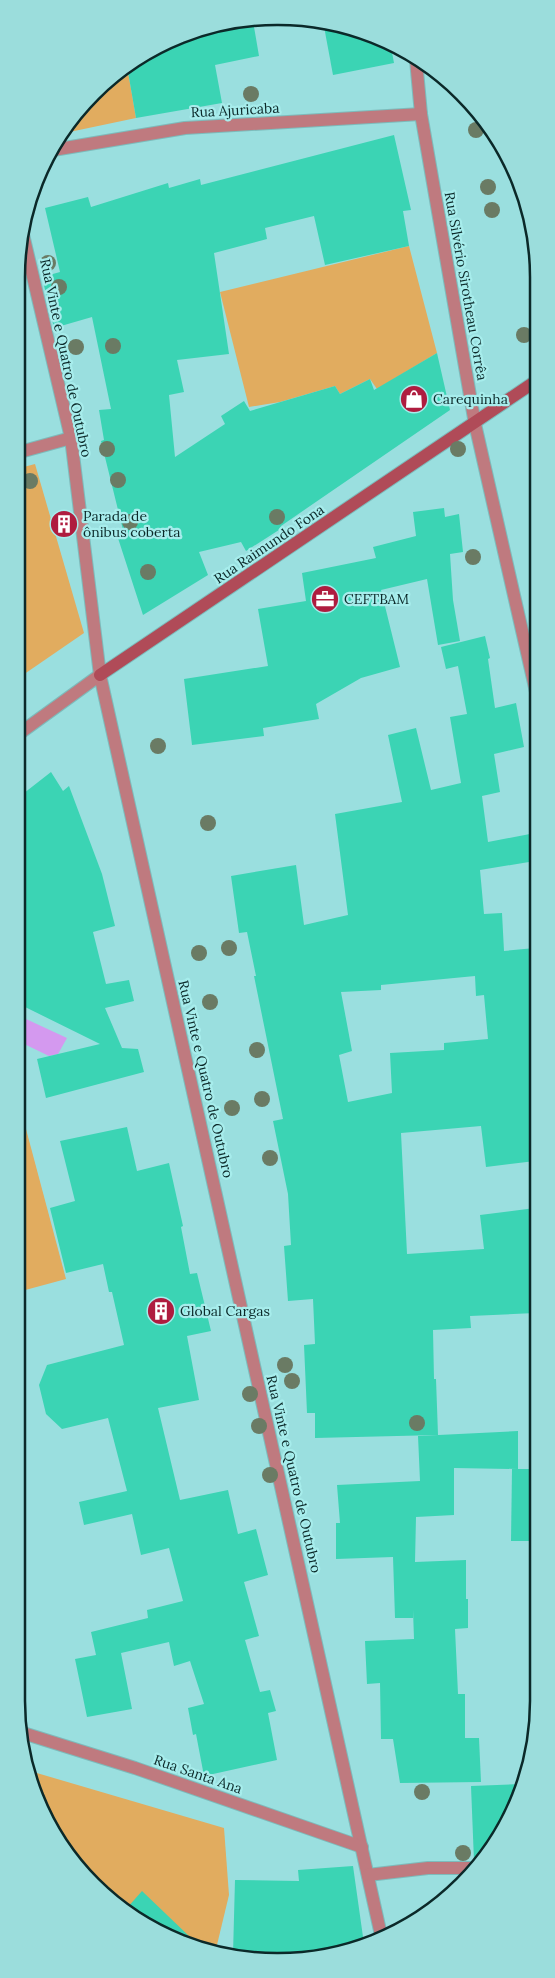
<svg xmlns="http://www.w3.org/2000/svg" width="555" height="1978" font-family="Lora,serif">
<rect width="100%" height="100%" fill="#9adfdf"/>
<g fill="#e1ac5f">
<polygon points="127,66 136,118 60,134 60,133"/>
<polygon points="409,246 437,353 377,389 370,379 340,394 335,386 280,402 249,407 220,292"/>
<polygon points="35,464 84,633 20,677 20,468"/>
<polygon points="18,1099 66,1279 18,1292"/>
<polygon points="30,1771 224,1828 229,1895 216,1949 162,1935 81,1873 36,1800"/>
</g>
<polygon fill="#d499ef" points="26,1019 67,1038 58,1054 49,1056 18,1041 19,1033"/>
<g fill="#3bd4b4" fill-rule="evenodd">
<polygon points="226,21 253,21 259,56 215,65 222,103 136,118 127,66 132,60"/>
<polygon points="323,21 328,21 390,42 394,63 333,75"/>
<polygon points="394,135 411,210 403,211 409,246 325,265 314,216 265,228 267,239 214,253 229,354 177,360 184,392 169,395 175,457 225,424 221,416 244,401 250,411 335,386 340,394 370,379 374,390 437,353 450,410 310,506 281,526 282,528 246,551 241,542 199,552 208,575 143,615 116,532 123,530 101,441 104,440 99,410 111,409 92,317 54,328 42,277 60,272 45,208 88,197 91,207 168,183 169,188 200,179 201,185"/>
<polygon points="444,508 445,517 459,514 463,552 450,554 453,600 460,641 438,645 427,579 381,590 400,667 361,678 316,704 319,719 263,728 264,736 192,745 184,679 268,666 258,609 306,601 302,573 376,558 373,547 416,536 413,512"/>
<path d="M485,636l5,22 -2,1 7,49 21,-5 8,44 -30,7 6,38 -18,4 6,46 47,-9v28l-55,9 4,44 18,-1 2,38 31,-3v213l-49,6 -5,-41 -80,7 6,121 77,-5 -4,-34 55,-7v105l-65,3 1,12 -38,2 1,49h2l2,56 -123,3v-25h-8l-3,-68 11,-1 -2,-45 -25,2 -4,-55 7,-1 -3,-51 -15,-73 10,-2 -29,-143h2l-9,-44 -8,1 -8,-57 65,-11 8,60 44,-10 -13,-101 67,-12 -14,-67 28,-7 15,62 30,-7 -11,-66 17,-3 -9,-48 -12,3 -5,-22zM475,976l1,20 8,-1 4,44 -44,4v7l-54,3 2,40 -44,9 -9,-47 13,-4 -11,-59 40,-2v-5z"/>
<polygon points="51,772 63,791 69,786 102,874 115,926 93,932 106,984 129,980 134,1001 105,1008 122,1048 138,1049 144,1072 46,1098 37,1059 100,1044 19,1004 19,797"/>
<polygon points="127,1127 137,1171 169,1163 183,1226 181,1227 190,1274 197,1273 211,1331 187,1336 199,1400 158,1408 180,1500 228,1490 238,1534 256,1529 268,1575 244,1582 259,1636 245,1640 260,1692 270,1690 276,1711 268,1713 277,1760 204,1776 196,1734 193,1735 188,1708 204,1704 190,1661 174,1666 169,1642 121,1653 132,1709 87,1717 75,1659 96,1655 91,1632 148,1618 147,1610 183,1601 169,1548 141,1555 132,1514 84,1525 79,1502 127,1491 108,1418 62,1429 46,1414 39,1385 47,1365 124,1345 112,1292 109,1292 103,1264 66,1273 50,1208 75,1201 60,1141"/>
<polygon points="518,1431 518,1469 454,1468 454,1515 416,1517 415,1562 466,1560 466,1599 468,1599 468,1628 455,1629 458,1694 465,1694 465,1738 479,1738 481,1782 400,1783 393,1739 381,1739 380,1683 367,1684 365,1641 414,1639 413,1610 413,1618 395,1618 393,1557 336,1559 336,1523 340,1523 337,1485 420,1481 418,1436"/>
<polygon points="512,1469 534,1469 534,1541 511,1541"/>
<polygon points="522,1784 504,1831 476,1862 474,1861 471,1786"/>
<polygon points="353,1866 364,1944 345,1953 260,1961 233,1954 235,1880 299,1881 298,1870"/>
<polygon points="142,1891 191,1938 188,1942 162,1935 127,1908"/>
</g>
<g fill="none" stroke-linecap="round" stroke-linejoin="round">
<defs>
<g id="street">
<polyline points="416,60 421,114 475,424 536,692"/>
<polyline points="53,150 185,128 421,114"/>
<polyline points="21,226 71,438 100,675 381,1935"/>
<polyline points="20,452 71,438"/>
<polyline points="20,733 100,675"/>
<polyline points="23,1733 135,1768 362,1847"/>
<polyline points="368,1875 428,1868 471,1868"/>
</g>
<polyline id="secondary" points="100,675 536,381"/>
</defs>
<use href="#street" stroke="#7dbbbb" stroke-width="14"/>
<use href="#secondary" stroke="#7dbbbb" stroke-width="14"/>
<use href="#street" stroke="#bf7a7f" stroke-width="12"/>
<use href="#secondary" stroke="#b04b58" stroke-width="12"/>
</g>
<g fill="#6a7b64">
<circle cx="251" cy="94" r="8"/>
<circle cx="476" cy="130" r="8"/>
<circle cx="488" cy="187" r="8"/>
<circle cx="492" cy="210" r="8"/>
<circle cx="48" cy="263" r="8"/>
<circle cx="59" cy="287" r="8"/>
<circle cx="524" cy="335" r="8"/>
<circle cx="113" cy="346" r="8"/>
<circle cx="76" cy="347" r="8"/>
<circle cx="107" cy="449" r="8"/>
<circle cx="458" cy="449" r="8"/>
<circle cx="118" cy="480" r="8"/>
<circle cx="30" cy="481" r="8"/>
<circle cx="277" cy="517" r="8"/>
<circle cx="130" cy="522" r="8"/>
<circle cx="473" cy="557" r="8"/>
<circle cx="148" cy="572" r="8"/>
<circle cx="158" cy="746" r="8"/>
<circle cx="208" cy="823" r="8"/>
<circle cx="229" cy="948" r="8"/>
<circle cx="199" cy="953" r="8"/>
<circle cx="210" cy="1002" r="8"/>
<circle cx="257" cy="1050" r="8"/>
<circle cx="262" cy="1099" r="8"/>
<circle cx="232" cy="1108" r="8"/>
<circle cx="270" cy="1158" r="8"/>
<circle cx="285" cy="1365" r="8"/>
<circle cx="292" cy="1381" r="8"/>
<circle cx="250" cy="1394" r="8"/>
<circle cx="417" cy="1423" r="8"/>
<circle cx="259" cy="1426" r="8"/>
<circle cx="270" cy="1475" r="8"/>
<circle cx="422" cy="1792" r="8"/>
<circle cx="463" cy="1853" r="8"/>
</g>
<defs>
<symbol id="shop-disc" viewBox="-11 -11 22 22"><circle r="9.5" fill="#af1c3f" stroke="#a7edec"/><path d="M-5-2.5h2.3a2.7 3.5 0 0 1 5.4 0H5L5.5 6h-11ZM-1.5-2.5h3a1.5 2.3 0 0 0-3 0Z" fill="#fff"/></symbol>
<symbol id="building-disc" viewBox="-11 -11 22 22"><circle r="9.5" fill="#af1c3f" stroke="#a7edec"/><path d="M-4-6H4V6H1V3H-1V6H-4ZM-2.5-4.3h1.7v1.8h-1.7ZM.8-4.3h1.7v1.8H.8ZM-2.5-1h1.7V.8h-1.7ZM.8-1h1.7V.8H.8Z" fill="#fff"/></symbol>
<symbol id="office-disc" viewBox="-11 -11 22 22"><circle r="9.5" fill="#af1c3f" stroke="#a7edec"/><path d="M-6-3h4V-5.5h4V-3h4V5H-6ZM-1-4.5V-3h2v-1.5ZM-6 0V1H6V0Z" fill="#fff"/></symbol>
</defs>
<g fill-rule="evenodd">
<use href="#shop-disc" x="398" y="383" width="32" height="32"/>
<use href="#building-disc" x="48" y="508" width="32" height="32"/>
<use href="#office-disc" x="309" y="583" width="32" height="32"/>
<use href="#building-disc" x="145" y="1295" width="32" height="32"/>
</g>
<g text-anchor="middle" stroke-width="4.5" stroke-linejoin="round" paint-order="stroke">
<g font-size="14" fill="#0b2929" stroke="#a7edec">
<text transform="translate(235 110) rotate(-3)" y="5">Rua Ajuricaba</text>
<text transform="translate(466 286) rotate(80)" y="5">Rua Silvério Sirotheau Corrêa</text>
<text transform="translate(66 358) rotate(78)" y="5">Rua Vinte e Quatro de Outubro</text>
<text transform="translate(269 544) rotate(-34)" y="5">Rua Raimundo Fona</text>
<text transform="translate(206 1079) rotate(77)" y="5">Rua Vinte e Quatro de Outubro</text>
<text transform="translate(294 1474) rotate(77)" y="5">Rua Vinte e Quatro de Outubro</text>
<text transform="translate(198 1774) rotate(19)" y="5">Rua Santa Ana</text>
</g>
<g font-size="14" fill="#0b2929" stroke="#a7edec" text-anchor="start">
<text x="433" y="404">Carequinha</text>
<text x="83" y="521">Parada de<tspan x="83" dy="16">ônibus coberta</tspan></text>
<text x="344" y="604">CEFTBAM</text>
<text x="180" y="1316">Global Cargas</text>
</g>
</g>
<path d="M0 0H555V1978H0ZM277 25H278A252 252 0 0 1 530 277V1701A252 252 0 0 1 278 1953H277A252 252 0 0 1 25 1701V277A252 252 0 0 1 277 25Z" fill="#9bdddc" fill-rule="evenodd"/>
<path fill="none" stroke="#0b2929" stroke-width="2.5" d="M277 25H278A252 252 0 0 1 530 277V1701A252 252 0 0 1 278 1953H277A252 252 0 0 1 25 1701V277A252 252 0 0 1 277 25Z"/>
</svg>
